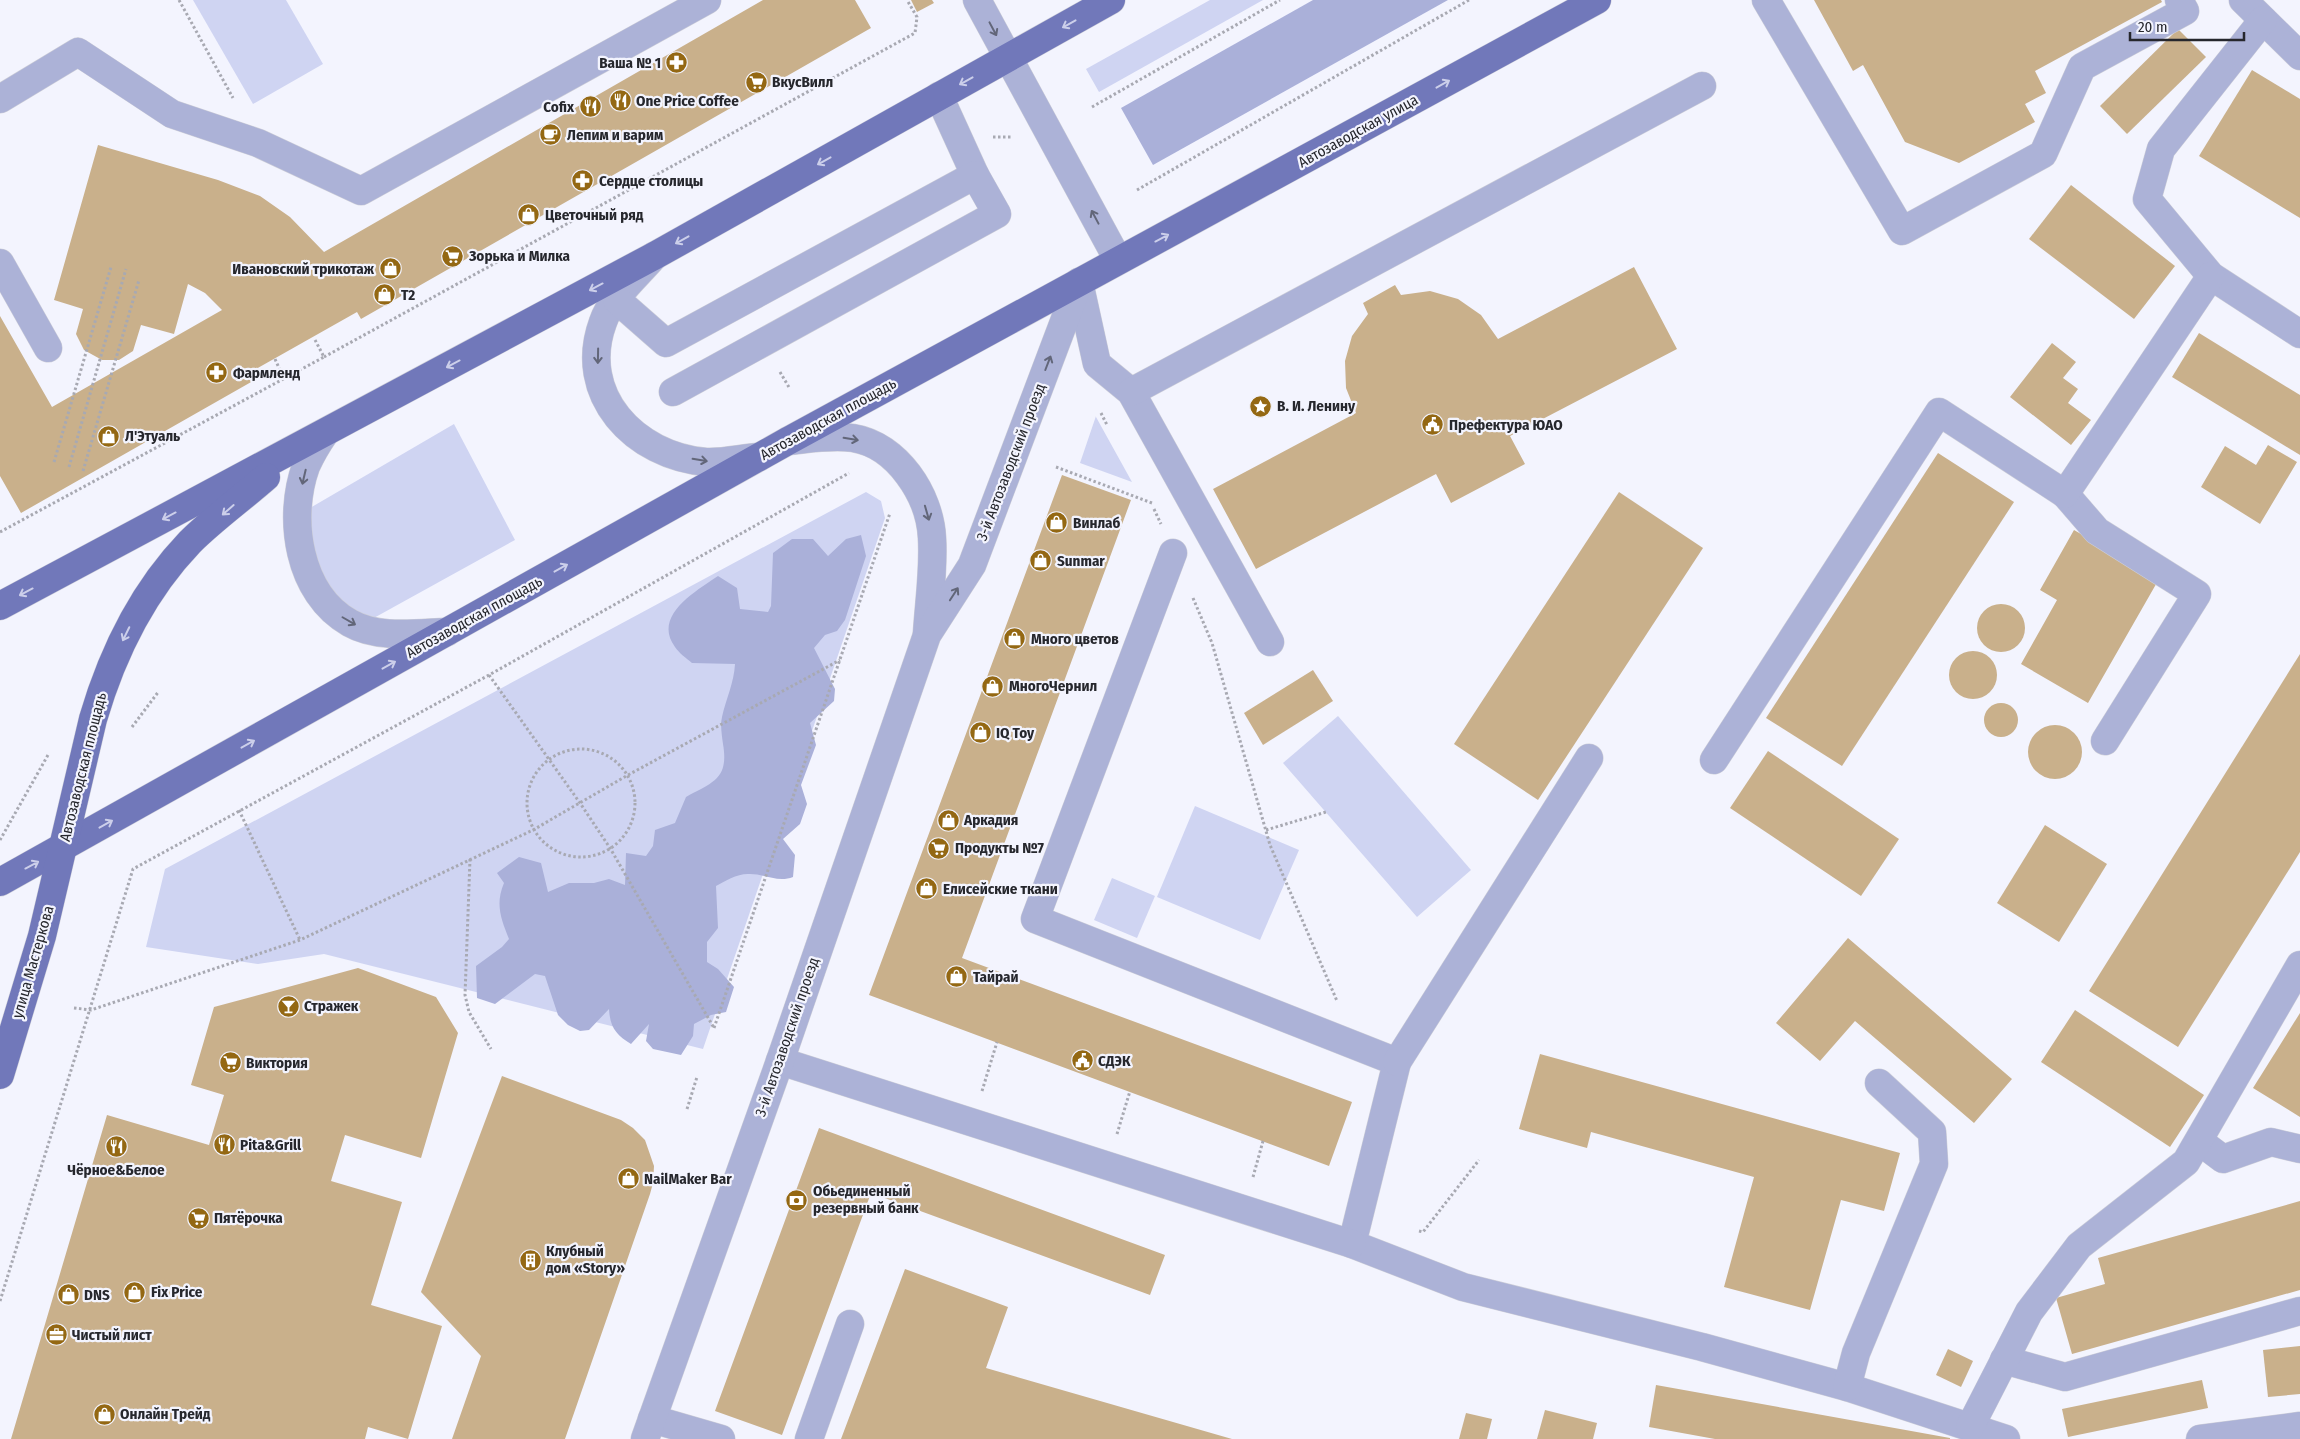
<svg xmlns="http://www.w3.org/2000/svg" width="2300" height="1439" font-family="'Fira Sans Condensed',sans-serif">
<rect width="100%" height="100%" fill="#f3f4fe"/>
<g fill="#cfd4f2">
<polygon points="193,0 286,0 323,64 253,104"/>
<polygon points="1210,0 1263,0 1099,92 1086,69"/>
<polygon points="1096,416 1096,417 1132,482 1080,463"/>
<polygon points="454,424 515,540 372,619 340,603 312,562 310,508"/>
<polygon points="866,492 881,501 885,518 703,1049 324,954 258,964 146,947 165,869"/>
<polygon points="1338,716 1471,870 1417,917 1283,763"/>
<polygon points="1195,806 1299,850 1260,940 1157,897"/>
<polygon points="1112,878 1155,896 1137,938 1094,920"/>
</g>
<g fill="#aab0d9">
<polygon points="1313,0 1448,0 1153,165 1121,108"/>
<path d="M861,535l5,21 -21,64 -8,11 -12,4 -11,13 21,41 -1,12 -24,22 6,22 -15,40 6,19 -7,20 -17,15 12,16 -2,22c-15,6 -28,-3 -43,-3 -12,-1 -25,7 -34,12l2,42 -11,14v20l11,7 16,18 -8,25 -15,3 -17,9 -1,12 -12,19 -28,-6 -7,-8 3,-17 -18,20c-15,-9 -21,-17 -22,-35l-20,21 -9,1 -12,-6 -10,-10 -13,-39 -10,-2 -40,30 -18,-6 -1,-32 26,-19 7,-8c-8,-20 -14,-35 -5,-56l-7,-10 22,-16 22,6 7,29 21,-9h25l15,-4 16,6 1,-32 20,3 7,-10 2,-16 20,-7 11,-26c27,-15 43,-18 37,-53 -1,-8 -3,-19 -1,-27 4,-18 12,-34 13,-53l-43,-1c-6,-5 -13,-10 -17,-16 -23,-31 21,-56 43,-71l19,12 3,21 28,3 3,-6 2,-53 19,-14h21l15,17 18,-17z"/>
</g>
<g fill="#c9b08b">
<polygon points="763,0 855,0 871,28 361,319 357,312 256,369 260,377 21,513 0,476 0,316 52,407 222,310 205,293 188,284 174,334 141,325 133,351 119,360 102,360 84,350 76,334 83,309 54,300 98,145 218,180 260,196 290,217 324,252"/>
<polygon points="911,0 932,0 934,3 917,12"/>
<polygon points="1814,0 2161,0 2162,2 2035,71 2046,93 2025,104 2035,122 1959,163 1905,142 1863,65 1853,71"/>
<polygon points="2178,29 2206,57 2127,134 2100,106"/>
<polygon points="2252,70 2300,99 2300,218 2199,156"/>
<polygon points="2071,185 2175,266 2134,319 2029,239"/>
<polygon points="1634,267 1677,349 1510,436 1525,464 1451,503 1436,474 1256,569 1213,489 1356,413 1346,388 1345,361 1352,336 1368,314 1363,303 1395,285 1401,295 1430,291 1458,299 1481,315 1498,339"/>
<polygon points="2199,333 2300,395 2300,455 2172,377"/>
<polygon points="2052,343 2076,362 2063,378 2078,389 2068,403 2091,420 2071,445 2010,397"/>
<polygon points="2268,445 2297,462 2260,524 2201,487 2225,446 2256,465"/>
<polygon points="1938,453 2014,502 1842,766 1766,718"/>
<polygon points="1062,475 1131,500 962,958 1352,1102 1329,1166 869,995"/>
<polygon points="1619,492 1703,548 1538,800 1454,744"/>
<polygon points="2074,530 2159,579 2088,703 2021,664 2057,600 2040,590"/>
<circle cx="2001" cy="628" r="24"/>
<circle cx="1973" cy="675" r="24"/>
<polygon points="2300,654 2300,852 2178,1047 2089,991"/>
<polygon points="1313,670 1333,701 1263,745 1244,713"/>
<circle cx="2001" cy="720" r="17"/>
<circle cx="2055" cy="752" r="27"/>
<polygon points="1768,751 1899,839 1861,896 1730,808"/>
<polygon points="2045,825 2107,864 2059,942 1997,903"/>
<polygon points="1848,938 2012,1079 1974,1123 1855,1021 1820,1061 1776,1023"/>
<polygon points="358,968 436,997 458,1033 421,1158 345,1135 331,1181 402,1202 371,1305 442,1326 408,1439 368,1427 365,1439 11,1439 107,1115 209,1145 224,1095 191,1085 214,1007"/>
<polygon points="2075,1010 2204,1095 2170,1147 2041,1062"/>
<polygon points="2300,1013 2300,1117 2253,1088"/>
<polygon points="1540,1054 1900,1153 1884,1211 1841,1200 1810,1310 1724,1287 1754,1177 1591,1132 1587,1148 1519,1129"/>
<polygon points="502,1076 621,1120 633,1128 645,1140 654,1166 653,1183 650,1194 565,1439 452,1439 481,1356 421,1292"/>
<polygon points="819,1128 1165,1255 1150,1295 871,1193 782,1435 715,1411"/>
<polygon points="2300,1201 2300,1290 2072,1354 2056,1298 2105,1284 2098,1258"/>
<polygon points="905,1269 1008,1307 986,1368 1232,1439 841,1439"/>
<polygon points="2300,1346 2300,1394 2268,1397 2263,1350"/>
<polygon points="1948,1349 1973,1361 1961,1387 1936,1375"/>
<polygon points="2202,1380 2208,1408 2068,1437 2062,1409"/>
<polygon points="1656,1385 1950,1438 1950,1439 1715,1439 1649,1427"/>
<polygon points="1545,1410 1597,1423 1593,1439 1537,1439"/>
<polygon points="1466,1413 1492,1419 1487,1439 1459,1439"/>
</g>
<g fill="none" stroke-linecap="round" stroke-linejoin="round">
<defs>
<g id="minor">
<polyline points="977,0 1118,260"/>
<polyline points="1766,0 1902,231 2043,154 2082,67 2185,11 2179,0"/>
<polyline points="2243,0 2300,56"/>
<polyline points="2263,20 2161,149 2147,199 2211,276 2300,334"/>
<polyline points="939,96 975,175"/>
<polyline points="0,99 78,52 172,114 258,143 361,191 707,0"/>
<path d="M654,256c-17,20 -43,42 -51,66 -27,73 32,134 103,140 17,1 36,-4 53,-5"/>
<polyline points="0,263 48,348"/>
<polyline points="1079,282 1097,364 1131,392 1270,642"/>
<polyline points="617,300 666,343 975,175 997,214 673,392"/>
<polyline points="1131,392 1702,86"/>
<path d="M325,433c-7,10 -14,22 -19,33 -19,52 -8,128 44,157 28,16 66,10 97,9"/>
<path d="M788,441c21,-2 43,-6 65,-3 44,7 77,57 79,100 2,31 -3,64 -5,95"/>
<polyline points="2065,494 2097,531 2197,594 2105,741"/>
<polyline points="1173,553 1035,919 1397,1062 1352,1244 1463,1287 1702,1347 1847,1387 2006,1439"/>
<polyline points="1714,760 1939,412 2065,494 2211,276"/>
<polyline points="780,1061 1352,1244"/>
<polyline points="1397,1062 1589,758"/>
<polyline points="2199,1141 2223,1159 2271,1142 2300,1149"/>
<polyline points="2004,1360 2065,1377 2300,1311"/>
<polyline points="1847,1387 1856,1353 1934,1164 1932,1132 1879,1083"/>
<polyline points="652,1419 721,1439"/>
<polyline points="1970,1427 2029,1312 2079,1246 2186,1162 2300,965"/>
<polyline points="645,1439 780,1061 927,635 972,565 1079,282"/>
<polyline points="809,1439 850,1324"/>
<polyline points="2200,1439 2300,1426"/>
</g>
<g id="major">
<polyline points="0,606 654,256 1111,0"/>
<polyline points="0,882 786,442 1597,0"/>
<path d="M0,1075l42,-139 51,-217c19,-65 49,-127 97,-177 23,-23 51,-43 76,-65"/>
</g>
</defs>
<use href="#minor" stroke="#cecfd8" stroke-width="29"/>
<use href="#major" stroke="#cecfd8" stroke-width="29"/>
<g stroke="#a8a9b2" stroke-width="3" stroke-dasharray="2.5 2.5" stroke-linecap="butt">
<polyline points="179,0 233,98"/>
<polyline points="1092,107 1280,0"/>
<polyline points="993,137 1012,137"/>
<polyline points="1137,190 1469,0"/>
<polyline points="324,357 915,33 917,17 907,0"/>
<polyline points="275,359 284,379"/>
<polyline points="780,372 790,389"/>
<polyline points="1101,413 1107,425"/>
<polyline points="54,462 111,267"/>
<polyline points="69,467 126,269"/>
<polyline points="1056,467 1152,503"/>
<polyline points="83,471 139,280"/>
<polyline points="1154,509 1161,524"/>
<polyline points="0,532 324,357 314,338"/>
<polyline points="1193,598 1212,643 1270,845 1337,1001"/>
<polyline points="489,675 580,803 610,848 714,1028"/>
<polyline points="132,727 159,691"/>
<circle cx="581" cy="803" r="54"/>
<polyline points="239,810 300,940"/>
<polyline points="1266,830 1326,812"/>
<polyline points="0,840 48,755"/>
<polyline points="470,859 465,995 469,1012 491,1049"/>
<polyline points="74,1008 91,1010 300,940 533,830 628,775 840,660"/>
<polyline points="714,1028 890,513"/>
<polyline points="982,1091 997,1042"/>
<polyline points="687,1109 697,1077"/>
<polyline points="1117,1134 1130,1091"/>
<polyline points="1253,1177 1263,1141"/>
<polyline points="1419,1231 1423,1232 1479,1160"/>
<polyline points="0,1301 133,869 489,675 849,473"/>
</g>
<use href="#minor" stroke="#acb2d7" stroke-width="28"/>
<use href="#major" stroke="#7178ba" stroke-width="28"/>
</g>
<defs><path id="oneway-shaft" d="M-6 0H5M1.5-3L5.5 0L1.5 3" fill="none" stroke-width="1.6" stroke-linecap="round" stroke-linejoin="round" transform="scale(1.25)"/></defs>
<g stroke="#cccfea">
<use href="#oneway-shaft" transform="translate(1069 24) rotate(151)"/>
<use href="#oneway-shaft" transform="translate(966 81) rotate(151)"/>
<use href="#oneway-shaft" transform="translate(1443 84) rotate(-29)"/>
<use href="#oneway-shaft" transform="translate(824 161) rotate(151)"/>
<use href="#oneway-shaft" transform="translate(1162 238) rotate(-28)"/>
<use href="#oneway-shaft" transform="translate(682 240) rotate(151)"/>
<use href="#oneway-shaft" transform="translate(596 287) rotate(152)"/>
<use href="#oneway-shaft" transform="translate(453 364) rotate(152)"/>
<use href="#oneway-shaft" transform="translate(228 510) rotate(139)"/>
<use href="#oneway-shaft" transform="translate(169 516) rotate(152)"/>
<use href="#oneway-shaft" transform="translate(561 568) rotate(-29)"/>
<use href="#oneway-shaft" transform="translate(26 592) rotate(152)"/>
<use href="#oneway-shaft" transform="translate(126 634) rotate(116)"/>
<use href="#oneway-shaft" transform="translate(389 665) rotate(-29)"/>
<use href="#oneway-shaft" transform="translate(248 744) rotate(-29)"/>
<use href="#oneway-shaft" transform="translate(106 824) rotate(-29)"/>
<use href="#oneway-shaft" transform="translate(32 865) rotate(-28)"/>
</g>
<g stroke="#626679">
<use href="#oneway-shaft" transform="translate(993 29) rotate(62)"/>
<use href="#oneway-shaft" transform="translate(1095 217) rotate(-118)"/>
<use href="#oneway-shaft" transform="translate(598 356) rotate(91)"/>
<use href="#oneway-shaft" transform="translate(1048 363) rotate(-69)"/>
<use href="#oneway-shaft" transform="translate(851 439) rotate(9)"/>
<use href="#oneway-shaft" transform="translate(700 460) rotate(9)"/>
<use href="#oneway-shaft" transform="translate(304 477) rotate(103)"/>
<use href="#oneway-shaft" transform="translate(927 513) rotate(74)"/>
<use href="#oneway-shaft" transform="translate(954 594) rotate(-57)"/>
<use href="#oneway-shaft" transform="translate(349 621) rotate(30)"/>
</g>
<defs>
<symbol id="pharmacy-disc" viewBox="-11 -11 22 22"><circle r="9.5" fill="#946813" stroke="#f3f4fe"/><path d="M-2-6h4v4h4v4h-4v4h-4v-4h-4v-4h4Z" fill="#fff"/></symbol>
<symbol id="supermarket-disc" viewBox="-11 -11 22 22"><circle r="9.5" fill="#946813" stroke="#f3f4fe"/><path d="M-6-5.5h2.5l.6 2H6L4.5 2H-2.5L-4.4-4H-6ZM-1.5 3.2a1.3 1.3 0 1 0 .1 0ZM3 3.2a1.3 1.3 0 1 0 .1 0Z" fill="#fff"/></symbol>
<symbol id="restaurant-disc" viewBox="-11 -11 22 22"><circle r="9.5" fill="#946813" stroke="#f3f4fe"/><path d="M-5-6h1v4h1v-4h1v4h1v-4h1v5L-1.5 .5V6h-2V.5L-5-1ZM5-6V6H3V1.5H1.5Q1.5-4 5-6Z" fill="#fff"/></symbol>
<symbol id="cafe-disc" viewBox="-11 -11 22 22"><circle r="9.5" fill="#946813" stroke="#f3f4fe"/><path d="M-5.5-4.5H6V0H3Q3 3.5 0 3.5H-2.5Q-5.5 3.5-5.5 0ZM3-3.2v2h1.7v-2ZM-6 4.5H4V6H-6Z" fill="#fff"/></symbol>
<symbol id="shop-disc" viewBox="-11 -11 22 22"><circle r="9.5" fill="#946813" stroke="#f3f4fe"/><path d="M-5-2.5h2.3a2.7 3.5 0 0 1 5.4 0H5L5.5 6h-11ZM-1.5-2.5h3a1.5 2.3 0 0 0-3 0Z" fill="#fff"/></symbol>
<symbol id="sight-disc" viewBox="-11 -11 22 22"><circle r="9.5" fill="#946813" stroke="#f3f4fe"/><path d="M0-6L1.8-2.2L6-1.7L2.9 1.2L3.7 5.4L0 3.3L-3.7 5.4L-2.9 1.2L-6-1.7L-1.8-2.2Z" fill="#fff"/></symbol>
<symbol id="civic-disc" viewBox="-11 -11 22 22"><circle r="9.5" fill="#946813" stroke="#f3f4fe"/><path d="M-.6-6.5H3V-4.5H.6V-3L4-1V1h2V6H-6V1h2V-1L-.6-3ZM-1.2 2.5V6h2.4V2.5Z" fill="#fff"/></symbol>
<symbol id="bar-disc" viewBox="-11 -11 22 22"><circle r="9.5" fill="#946813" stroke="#f3f4fe"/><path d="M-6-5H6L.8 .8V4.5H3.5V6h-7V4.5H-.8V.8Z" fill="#fff"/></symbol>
<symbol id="bank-disc" viewBox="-11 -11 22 22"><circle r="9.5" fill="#946813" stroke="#f3f4fe"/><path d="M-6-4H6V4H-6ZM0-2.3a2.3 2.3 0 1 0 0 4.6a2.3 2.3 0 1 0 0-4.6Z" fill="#fff"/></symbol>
<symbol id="building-disc" viewBox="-11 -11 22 22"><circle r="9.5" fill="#946813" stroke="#f3f4fe"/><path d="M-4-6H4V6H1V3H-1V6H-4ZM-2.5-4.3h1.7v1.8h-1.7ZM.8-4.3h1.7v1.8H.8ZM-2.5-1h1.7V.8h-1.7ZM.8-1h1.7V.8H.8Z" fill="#fff"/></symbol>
<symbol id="office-disc" viewBox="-11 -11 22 22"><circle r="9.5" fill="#946813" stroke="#f3f4fe"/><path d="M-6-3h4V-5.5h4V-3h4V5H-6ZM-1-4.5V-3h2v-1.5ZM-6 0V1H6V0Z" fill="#fff"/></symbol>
</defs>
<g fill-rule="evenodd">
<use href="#pharmacy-disc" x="664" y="50" width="25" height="25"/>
<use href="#supermarket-disc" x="744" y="70" width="25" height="25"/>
<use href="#restaurant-disc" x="608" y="88" width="25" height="25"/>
<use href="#restaurant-disc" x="578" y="94" width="25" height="25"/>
<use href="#cafe-disc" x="538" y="122" width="25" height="25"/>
<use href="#pharmacy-disc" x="570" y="168" width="25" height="25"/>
<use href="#shop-disc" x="516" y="202" width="25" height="25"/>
<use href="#supermarket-disc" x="440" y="244" width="25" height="25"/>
<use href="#shop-disc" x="378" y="256" width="25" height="25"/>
<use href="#shop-disc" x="372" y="282" width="25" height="25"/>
<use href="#pharmacy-disc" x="204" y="360" width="25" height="25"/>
<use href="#sight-disc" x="1248" y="394" width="25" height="25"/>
<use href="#civic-disc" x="1420" y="412" width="25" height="25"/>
<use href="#shop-disc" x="96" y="424" width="25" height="25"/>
<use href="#shop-disc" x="1044" y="510" width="25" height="25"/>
<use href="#shop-disc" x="1028" y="548" width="25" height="25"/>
<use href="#shop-disc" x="1002" y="626" width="25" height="25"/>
<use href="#shop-disc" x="980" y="674" width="25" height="25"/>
<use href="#shop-disc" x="968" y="720" width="25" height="25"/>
<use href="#shop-disc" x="936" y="808" width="25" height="25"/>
<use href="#supermarket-disc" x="926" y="836" width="25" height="25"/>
<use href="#shop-disc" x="914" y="876" width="25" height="25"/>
<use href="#shop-disc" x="944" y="964" width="25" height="25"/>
<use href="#bar-disc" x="276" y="994" width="25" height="25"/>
<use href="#civic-disc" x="1070" y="1048" width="25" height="25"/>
<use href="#supermarket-disc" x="218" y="1050" width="25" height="25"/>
<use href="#restaurant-disc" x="212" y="1132" width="25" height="25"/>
<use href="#restaurant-disc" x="104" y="1134" width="25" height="25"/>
<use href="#shop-disc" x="616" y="1166" width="25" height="25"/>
<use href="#bank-disc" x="784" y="1188" width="25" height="25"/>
<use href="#supermarket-disc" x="186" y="1206" width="25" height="25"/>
<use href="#building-disc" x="518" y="1248" width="25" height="25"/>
<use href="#shop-disc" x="122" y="1280" width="25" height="25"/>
<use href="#shop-disc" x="56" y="1282" width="25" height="25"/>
<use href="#office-disc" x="44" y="1322" width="25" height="25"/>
<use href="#shop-disc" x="92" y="1402" width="25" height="25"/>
</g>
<g text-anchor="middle" stroke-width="4.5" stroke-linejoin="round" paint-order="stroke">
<g font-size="15" font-weight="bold" fill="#26272d" stroke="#f3f4fe" text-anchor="start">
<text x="661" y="68" text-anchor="end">Ваша № 1</text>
<text x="772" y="87">ВкусВилл</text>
<text x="636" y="106">One Price Coffee</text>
<text x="574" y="112" text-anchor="end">Cofix</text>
<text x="567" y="140">Лепим и варим</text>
<text x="599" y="186">Сердце столицы</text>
<text x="545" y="220">Цветочный ряд</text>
<text x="469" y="261">Зорька и Милка</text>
<text x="374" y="274" text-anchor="end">Ивановский трикотаж</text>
<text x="401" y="300">T2</text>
<text x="233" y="378">Фармленд</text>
<text x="1277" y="411">В. И. Ленину</text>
<text x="1449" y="430">Префектура ЮАО</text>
<text x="125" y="441">Л'Этуаль</text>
<text x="1073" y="528">Винлаб</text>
<text x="1057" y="566">Sunmar</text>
<text x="1031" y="644">Много цветов</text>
<text x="1009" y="691">МногоЧернил</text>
<text x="996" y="738">IQ Toy</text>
<text x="964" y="825">Аркадия</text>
<text x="955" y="853">Продукты №7</text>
<text x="943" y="894">Елисейские ткани</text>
<text x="973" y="982">Тайрай</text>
<text x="304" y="1011">Стражек</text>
<text x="1098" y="1066">СДЭК</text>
<text x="246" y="1068">Виктория</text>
<text x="240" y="1150">Pita&amp;Grill</text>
<text x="116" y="1175" text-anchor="middle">Чёрное&amp;Белое</text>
<text x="644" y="1184">NailMaker Bar</text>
<text x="813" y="1196">Обьединенный<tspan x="813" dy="17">резервный банк</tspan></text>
<text x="214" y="1223">Пятёрочка</text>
<text x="546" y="1256">Клубный<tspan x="546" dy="17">дом «Story»</tspan></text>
<text x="151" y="1297">Fix Price</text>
<text x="84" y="1300">DNS</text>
<text x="72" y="1340">Чистый лист</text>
<text x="120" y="1419">Онлайн Трейд</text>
</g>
<g font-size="15" fill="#26272d" stroke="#f3f4fe">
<text transform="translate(1358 131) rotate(-29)" y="5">Автозаводская улица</text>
<text transform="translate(828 419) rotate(-29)" y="5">Автозаводская площадь</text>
<text transform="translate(1011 462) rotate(-69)" y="5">3-й Автозаводский проезд</text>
<text transform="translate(474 617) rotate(-29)" y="5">Автозаводская площадь</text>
<text transform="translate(83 767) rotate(-76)" y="5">Автозаводская площадь</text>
<text transform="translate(33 962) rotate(-74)" y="5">улица Мастеркова</text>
<text transform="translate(787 1037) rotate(-71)" y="5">3-й Автозаводский проезд</text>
</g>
</g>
<path d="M2130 32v8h114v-8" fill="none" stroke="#26272d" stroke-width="2.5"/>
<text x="2138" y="32" font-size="15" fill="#26272d" stroke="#f3f4fe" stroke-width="4" paint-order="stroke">20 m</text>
</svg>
